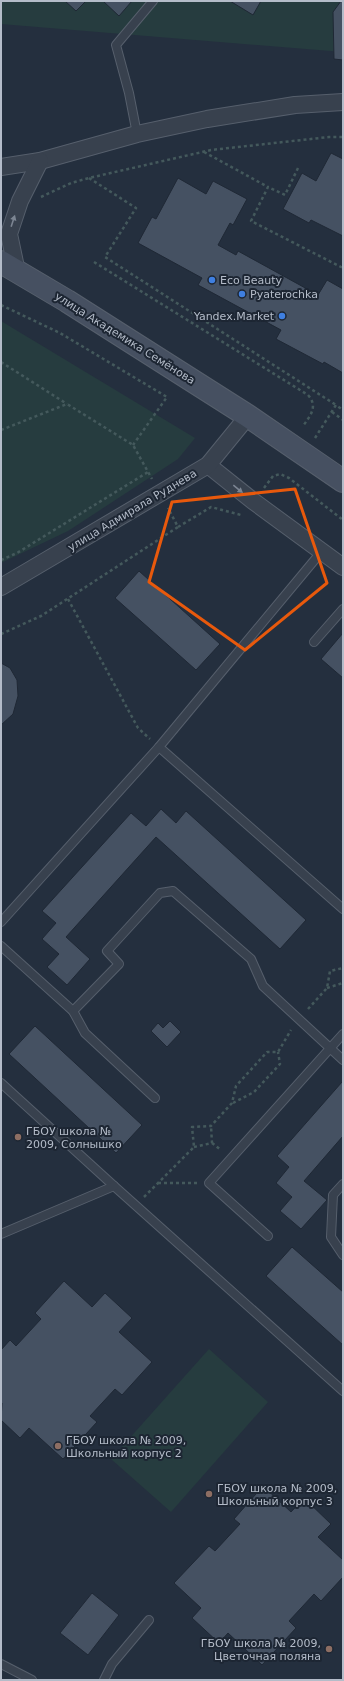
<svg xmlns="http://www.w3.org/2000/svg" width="344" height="1681" font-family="'DejaVu Sans',sans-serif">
<rect width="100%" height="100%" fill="#242f3e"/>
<g fill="#263c3f">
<polygon points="1,1 343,1 343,52 1,24"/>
<polygon points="1,321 195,438 178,459 68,531 1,563"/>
<polygon points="209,1349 268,1402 171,1512 111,1459"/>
</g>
<g fill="#455162" stroke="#1f2835">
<polygon points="65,1 86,1 76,11"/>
<polygon points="103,1 132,1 119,16"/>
<polygon points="230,1 261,1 253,15"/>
<polygon points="341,1 343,1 343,60 334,59 333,12"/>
<polygon points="331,153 343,159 343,236 311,220 309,223 283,209 302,173 316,181"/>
<polygon points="178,178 206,194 213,181 247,199 233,225 230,223 218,245 236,255 238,251 318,295 327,280 343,289 343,373 324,362 323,364 276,339 281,330 198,285 202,278 138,243 152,217 156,219"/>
<polygon points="139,571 220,644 196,670 115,598"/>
<polygon points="343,633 343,678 321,659"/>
<polygon points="1,663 10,668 17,680 18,696 13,714 1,725"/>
<polygon points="161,809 176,823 186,811 306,920 280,949 156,837 66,937 90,959 67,985 47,967 59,954 42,939 56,923 42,911 131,813 146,826"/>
<polygon points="170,1021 181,1032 167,1047 151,1031 158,1023 163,1028"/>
<polygon points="35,1026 142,1125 116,1153 9,1054"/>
<polygon points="342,1082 343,1083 343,1136 304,1181 327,1200 301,1229 280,1211 292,1197 276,1183 289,1167 277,1156"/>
<polygon points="292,1247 343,1292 343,1345 266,1276"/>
<polygon points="64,1281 92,1307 105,1293 132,1318 119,1332 152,1362 122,1395 115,1389 90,1416 97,1422 63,1459 29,1428 20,1438 1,1420 2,1403 1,1402 1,1350 10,1340 16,1346 41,1319 35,1313"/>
<polygon points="263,1486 291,1512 304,1498 331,1524 318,1537 343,1560 343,1577 321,1601 314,1594 289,1621 296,1628 262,1665 228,1633 219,1643 192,1618 201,1608 174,1583 209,1546 215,1551 240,1524 234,1519"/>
<polygon points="92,1593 119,1615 88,1655 60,1633"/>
</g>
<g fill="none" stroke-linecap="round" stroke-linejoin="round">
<defs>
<g id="lane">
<polyline points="137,134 129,93 116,45 153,1"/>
<polyline points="322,551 159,747 343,909"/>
<polyline points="314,642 343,609"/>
<polyline points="1,922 159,747"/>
<polyline points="1,946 73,1011 119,964 107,951 160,893 173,891 251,959 263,986 343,1060"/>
<polyline points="73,1011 85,1033 155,1098"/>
<polyline points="1,1083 114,1186 343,1391"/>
<polyline points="343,1184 333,1195 331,1237 343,1255"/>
<polyline points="1,1234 114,1186"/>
<polyline points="268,1236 209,1183 343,1034"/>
<polyline points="1,1664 32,1680"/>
<polyline points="104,1680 112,1664 149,1620"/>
</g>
<g id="street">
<polyline points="1,167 40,161 137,134 207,119 295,105 343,102"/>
<polyline points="17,272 9,234 20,201 40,161"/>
<polyline points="208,465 253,501 343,567"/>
<polyline points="1,587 208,465 248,416"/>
</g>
<polyline id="secondary" points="1,262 67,301 248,416 343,481"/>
</defs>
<use href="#lane" stroke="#565f6c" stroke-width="10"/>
<use href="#street" stroke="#565f6c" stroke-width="18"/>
<use href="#secondary" stroke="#565f6c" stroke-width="24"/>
<g stroke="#44595c" stroke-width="2.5" stroke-dasharray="3 3" stroke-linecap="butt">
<polyline points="204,152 268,187"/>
<polyline points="298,168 285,195 268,187 251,221 343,268"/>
<polyline points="89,178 136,208 105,257 336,405"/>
<polyline points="41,197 71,183 89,178 211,150 329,137 343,137"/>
<path d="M94,262l214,133c10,11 3,20 -5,31"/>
<polyline points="1,305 60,333 167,397 133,445"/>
<polyline points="1,362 67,404"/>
<polyline points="332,412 343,420"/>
<polyline points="1,430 67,404 133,445 152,479"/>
<polyline points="315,438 336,405 343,410"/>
<polyline points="264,488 273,476 280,474 289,478 343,520"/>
<polyline points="178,527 211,507 241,515"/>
<polyline points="1,560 17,553 148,472"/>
<polyline points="68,599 138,728 150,739"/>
<polyline points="1,634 41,616 178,527 168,508"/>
<polyline points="327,988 343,983"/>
<polyline points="308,1009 327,988 330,971 343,968"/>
<polyline points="233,1103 254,1092 280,1064 278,1052"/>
<polyline points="212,1143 221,1150"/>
<polyline points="194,1147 212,1143 211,1126"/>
<polyline points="158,1183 197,1183"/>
<polyline points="144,1197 194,1147 192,1127 211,1126 232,1103 236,1086 267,1052 278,1052 291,1030"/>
</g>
<use href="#lane" stroke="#38414e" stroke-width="8"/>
<use href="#street" stroke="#38414e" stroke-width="16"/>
<use href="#secondary" stroke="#465061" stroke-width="22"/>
</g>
<defs><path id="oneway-solid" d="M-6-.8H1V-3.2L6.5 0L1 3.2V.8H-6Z"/></defs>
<g fill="#7c8592">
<use href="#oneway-solid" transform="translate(13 221) rotate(-72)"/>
<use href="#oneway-solid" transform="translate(238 489) rotate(39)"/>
</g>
<path fill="none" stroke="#e8590c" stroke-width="3" stroke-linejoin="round" d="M295,489l32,94 -82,67 -96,-68 23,-80z"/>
<g fill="#3f7fe0" stroke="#1d2633" stroke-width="1.5">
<circle cx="212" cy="280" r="4"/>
<circle cx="242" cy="294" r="4"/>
<circle cx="282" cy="316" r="4"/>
</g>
<g fill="#8d6e63" stroke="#1d2633" stroke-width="1.5">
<circle cx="18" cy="1137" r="4"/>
<circle cx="58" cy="1446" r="4"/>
<circle cx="209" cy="1494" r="4"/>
<circle cx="329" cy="1649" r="4"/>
</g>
<g text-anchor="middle" stroke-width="4" stroke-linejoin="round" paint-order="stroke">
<g font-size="11" fill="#b4bcc9" stroke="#1d2633" text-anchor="start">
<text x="220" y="284">Eco Beauty</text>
<text x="250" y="298">Pyaterochka</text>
<text x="274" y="320" text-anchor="end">Yandex.Market</text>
<text x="26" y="1135">ГБОУ школа №<tspan x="26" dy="13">2009, Солнышко</tspan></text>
<text x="66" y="1444">ГБОУ школа № 2009,<tspan x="66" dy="13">Школьный корпус 2</tspan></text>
<text x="217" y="1492">ГБОУ школа № 2009,<tspan x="217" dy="13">Школьный корпус 3</tspan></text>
<text x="321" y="1647" text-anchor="end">ГБОУ школа № 2009,<tspan x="321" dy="13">Цветочная поляна</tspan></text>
</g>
<g font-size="11" fill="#b4bcc9" stroke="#1d2633">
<text transform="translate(125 338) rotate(32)" y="4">улица Академика Семёнова</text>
<text transform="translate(132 510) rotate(-31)" y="4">улица Адмирала Руднева</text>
</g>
</g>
<rect width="344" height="1681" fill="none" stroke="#b4bcc9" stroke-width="4"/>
</svg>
